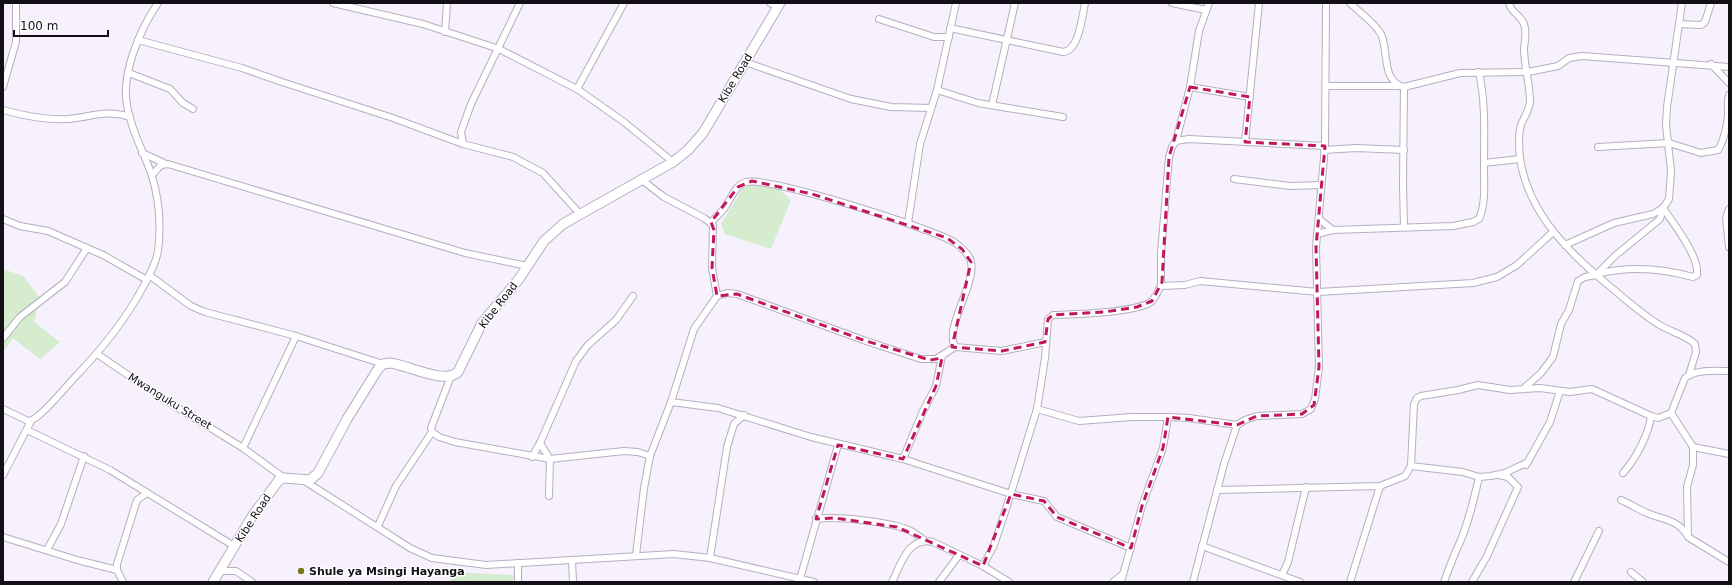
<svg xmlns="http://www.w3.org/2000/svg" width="1732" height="585" font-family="'DejaVu Sans',sans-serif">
<rect width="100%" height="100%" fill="#f6f1fd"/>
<g fill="#d5eccf">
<polygon points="745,184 779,189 791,200 771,249 725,234 721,224"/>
<polygon points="3,269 23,276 40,298 34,322 60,342 40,359 13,338 3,352"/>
<polygon points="449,572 515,575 512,582 451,582"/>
</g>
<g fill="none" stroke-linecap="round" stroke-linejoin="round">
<defs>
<g id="street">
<polyline points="333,3 423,24 499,49 577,89 624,122 673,162"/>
<polyline points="770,3 777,7"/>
<polyline points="1172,3 1206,10"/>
<path d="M1350,3c10,10 24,19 31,31 8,17 0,47 23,53l56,-14 68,-1 30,-6 11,-8 13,-2 147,11"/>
<path d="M1509,3c2,10 12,12 15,21 3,8 1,16 0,24 0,18 6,36 6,54 -1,9 -6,15 -9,23 -3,10 -2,23 -1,33 8,56 51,97 93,131 14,12 29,25 45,35 12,8 26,10 37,20l1,8 -7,23"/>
<polyline points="879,19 934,37 949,37"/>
<polyline points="1680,24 1701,25 1705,22 1711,3"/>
<path d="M950,28l113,24c16,-1 19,-35 22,-49"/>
<polyline points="445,32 447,3"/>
<polyline points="138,40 242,68 282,82 393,118 463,144 513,157 543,173 580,214"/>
<polyline points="745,62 851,99 891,107 931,108"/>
<polyline points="1711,64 1729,83"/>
<polyline points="129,73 170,89 183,103 193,109"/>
<polyline points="1326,86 1398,86"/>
<polyline points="3,87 16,42 16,3"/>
<polyline points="1190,87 1250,97"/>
<polyline points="1404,87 1403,185 1404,227"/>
<polyline points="577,89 624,3"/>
<polyline points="937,90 978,103 1063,117"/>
<polyline points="992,105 1015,3"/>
<path d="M3,110c21,6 43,10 65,9 23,-2 39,-10 62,-2"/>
<polyline points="1176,141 1189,139 1325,146"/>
<polyline points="1245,142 1259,3"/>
<polyline points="463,144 461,132 471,104 520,3"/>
<path d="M1598,147l71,-4 32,10 17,-3c6,-9 10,-28 10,-38 0,-7 -1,-10 1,-17"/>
<polyline points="1324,150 1356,148 1404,150"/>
<polyline points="142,153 164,163"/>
<polyline points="1484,163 1520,159"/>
<polyline points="152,175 161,165 168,164 465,253 527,266"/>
<polyline points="1234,179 1290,186 1321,185"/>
<polyline points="642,180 664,197 704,218 713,225 712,268 717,296"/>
<polyline points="1729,209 1726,218 1729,247"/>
<polyline points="3,219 20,226 48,231 103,255 147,280"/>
<polyline points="1319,219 1333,230"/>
<path d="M711,222c5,-5 10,-9 14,-15 6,-8 10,-22 21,-25 22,-6 184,46 208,60 6,4 16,13 17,20 5,23 -27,65 -16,85l47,4 43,-9"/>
<polyline points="908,223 920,144 937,90 956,3"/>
<path d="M1317,234l16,-4 120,-4 20,-4 6,-3c7,-16 5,-35 5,-52 0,-32 2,-63 -5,-95"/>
<polyline points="1565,245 1614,223 1653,214 1663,208 1669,199 1671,171 1666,125 1667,107 1682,3"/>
<path d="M1597,274c32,-8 64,-6 96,3l4,-2c3,-18 -24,-52 -34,-67"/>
<polyline points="149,275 191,306 205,312 296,336 383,364"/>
<polyline points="1161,286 1161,253 1169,157 1172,147 1176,141 1190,87 1199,31 1209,3"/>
<polyline points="3,338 20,317 65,282 87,248"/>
<polyline points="97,354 162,398 243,448 284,478"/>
<polyline points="451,376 431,428 432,432 439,437 455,442 550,459 624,451 638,452 650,456"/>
<polyline points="1524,388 1541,373 1553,357 1561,324 1569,310 1578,281 1585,277 1596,275 1616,255 1660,219 1663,208"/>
<polyline points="671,402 718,408 811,437 903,459 1011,494 1044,501 1057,517 1131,548"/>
<path d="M3,409l25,12c11,0 39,-36 48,-45 26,-27 49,-55 67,-89 6,-11 13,-23 15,-36 3,-24 1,-52 -6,-75 -8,-24 -21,-45 -25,-71 -6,-31 13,-76 31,-102"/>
<polyline points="1037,409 1079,421 1132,417 1168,417 1189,418 1237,425"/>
<polyline points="1671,413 1693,447 1693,465 1687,487 1688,537 1729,562"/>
<polyline points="27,430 110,470 234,546"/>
<polyline points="540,443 550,459 549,496"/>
<polyline points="1693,447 1729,454"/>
<polyline points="243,448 296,336"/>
<polyline points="532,457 540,443 576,361 588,345 616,320 633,296"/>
<polyline points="903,459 923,411 936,386 942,356"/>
<polyline points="1526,465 1550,422 1560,391"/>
<polyline points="1411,466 1463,472 1479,477 1491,476 1505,473 1528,462"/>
<path d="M1623,473c12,-13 26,-39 28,-57"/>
<polyline points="3,475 31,421"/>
<polyline points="303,480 410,548 432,558 486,565 674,554 710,558 814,582"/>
<path d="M1217,490l163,-4 25,-10 6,-10 3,-62 3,-6 4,-2 37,-6 20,-5 32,5 30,-2 30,4 22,-3 59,27 7,2 13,-5 14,-35c11,-9 30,-7 44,-7"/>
<path d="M1621,500c9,4 17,9 26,13 16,7 30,6 40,22"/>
<path d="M816,519c21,-3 77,3 95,12 5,3 9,6 13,9"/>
<polyline points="378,526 396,486 432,432"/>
<polyline points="3,537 77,560 117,570"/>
<polyline points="1202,546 1300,582"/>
<polyline points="47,550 61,524 84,456"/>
<polyline points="636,555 644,488 650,456 671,402 694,329 717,296 727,293 737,294 866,341 921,359 936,359 955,347"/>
<polyline points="710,558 727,447 734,424 744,415"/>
<polyline points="572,561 573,582"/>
<polyline points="518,563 518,582"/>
<path d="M983,566l11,-21 11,-33 32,-103 8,-51 3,-39 5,-4c23,-1 80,-2 98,-13 4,-3 7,-12 10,-16l24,-1 15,-4 118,11 155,-9 24,-6 20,-12 36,-33"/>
<polyline points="219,571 236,571 252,582"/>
<polyline points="1631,572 1643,582"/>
<polyline points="1282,575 1288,562 1306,487"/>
<polyline points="800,579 838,445"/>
<polyline points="123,582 117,570 117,564 137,500 147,493"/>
<path d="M892,582c9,-18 16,-46 41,-40l50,24 26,16"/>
<polyline points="939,582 959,555"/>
<polyline points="1113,582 1123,574"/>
<polyline points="1121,582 1142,506 1163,448 1168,417"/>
<polyline points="1193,582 1224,464 1237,425 1245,420 1257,416 1302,414 1311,409 1315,399 1319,367 1316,247 1325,146 1326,3"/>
<polyline points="1350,582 1380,486"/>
<path d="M1444,582c5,-14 10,-27 16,-40 9,-21 14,-43 19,-65"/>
<polyline points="1472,582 1487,556 1518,487 1508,477 1498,475"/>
<polyline points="1574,582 1599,531"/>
</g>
<path id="secondary" d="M213,582l40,-67 26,-35 5,-2 26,2 8,-7 29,-54 31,-50 5,-5 7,-1c18,2 55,22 68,9l24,-49 37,-44 25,-38 19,-17 110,-62 15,-12 15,-17 77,-130"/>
</defs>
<use href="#street" stroke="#b6aec1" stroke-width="8"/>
<use href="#secondary" stroke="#b6aec1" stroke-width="11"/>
<use href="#street" stroke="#fff" stroke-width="6"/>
<use href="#secondary" stroke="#fff" stroke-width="9"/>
</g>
<path fill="none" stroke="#c2185b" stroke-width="3" stroke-dasharray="8 5" stroke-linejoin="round" d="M1190,87l60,10 -5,45 80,4 -9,101 3,120 -5,38 -12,9 -45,2 -20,9 -69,-8 -5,31 -21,58 -11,42 -74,-31 -13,-16 -33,-7 -28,72 -86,-39 -62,-9 -19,1 22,-74 65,14 33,-73 6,-28 -12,2 -64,-19 -129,-47 -20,2 -5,-28 2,-38 -3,-8 27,-35 14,-6 60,13 135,44 15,11 9,13 -19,85 50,4 43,-9 3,-23 5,-4 51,-3 33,-5 15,-6 10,-19 7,-125z"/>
<circle fill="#79761b" stroke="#fff" stroke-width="1.5" cx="301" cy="571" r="4"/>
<g text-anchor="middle" stroke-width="3" stroke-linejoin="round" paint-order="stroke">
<g font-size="11" fill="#121016" stroke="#fff">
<text transform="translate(735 78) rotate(-59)" y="4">Kibe Road</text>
<text transform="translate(498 305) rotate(-52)" y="4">Kibe Road</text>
<text transform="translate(170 401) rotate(32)" y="4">Mwanguku Street</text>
<text transform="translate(253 518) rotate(-57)" y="4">Kibe Road</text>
</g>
<g font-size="11" font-weight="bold" fill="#121016" stroke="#fff" text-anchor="start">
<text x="309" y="575">Shule ya Msingi Hayanga</text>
</g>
</g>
<rect width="1732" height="585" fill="none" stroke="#121016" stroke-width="8"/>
<path d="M14 30v6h94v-6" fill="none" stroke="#121016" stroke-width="2"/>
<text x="20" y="30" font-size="12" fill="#121016" stroke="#ffffff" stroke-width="3" paint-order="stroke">100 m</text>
</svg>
